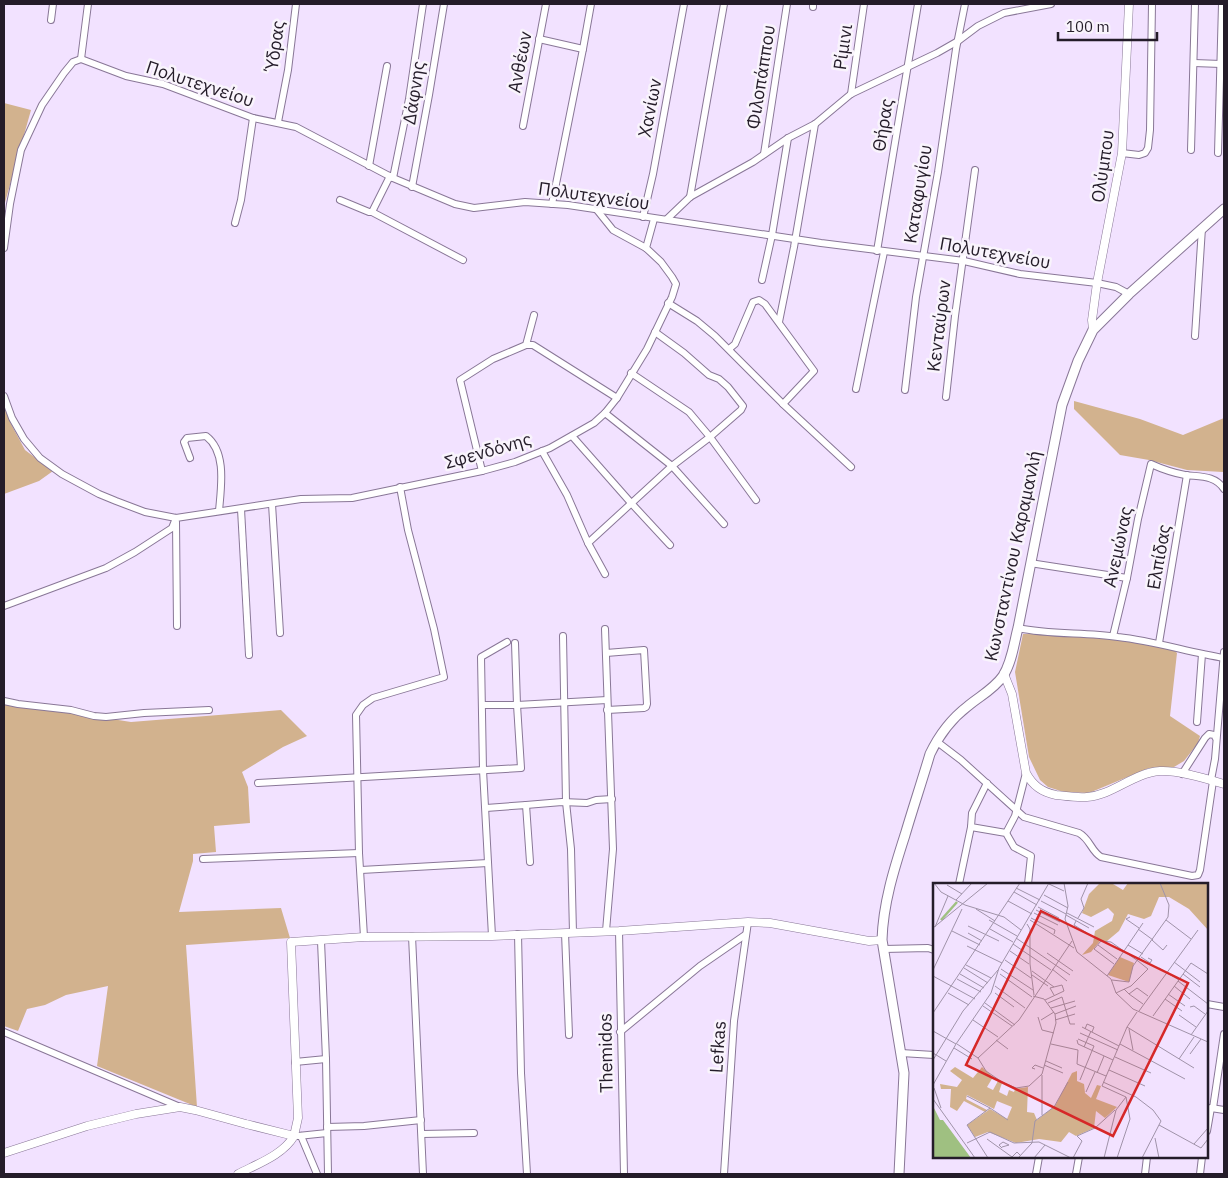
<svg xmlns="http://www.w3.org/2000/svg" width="1228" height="1178" font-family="'IBM Plex Sans',sans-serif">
<rect width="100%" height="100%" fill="#f2e2ff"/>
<g fill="#d2b28e">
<polygon points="4,103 31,110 4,206"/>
<polygon points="1074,401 1140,419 1183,435 1224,418 1224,475 1223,472 1187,470 1149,460 1120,455 1074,409"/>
<polygon points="4,404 11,424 25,450 53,471 39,481 4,494"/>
<path d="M1023,634c52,0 99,6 150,15l4,4 -7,63 30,20 -2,7 -14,18 -10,6 -25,1 -60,25 -25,-1 -16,-5 -8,-7 -11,-23 -14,-85z"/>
<polygon points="4,699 10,703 131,722 281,710 307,736 283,747 242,772 248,787 250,823 214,826 216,852 193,854 193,861 179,912 281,908 290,938 186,945 197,1107 97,1066 108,986 66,995 45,1005 27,1009 18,1031 4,1026"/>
</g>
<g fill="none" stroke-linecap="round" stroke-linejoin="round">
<defs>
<g id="minor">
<polyline points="813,7 813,4"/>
<polyline points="51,20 53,4"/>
<polyline points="539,39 583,49"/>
<polyline points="81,59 126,76 163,84 253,118 296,127 393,178 455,204 474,208 525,202 568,205 821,243 964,261 1020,274 1097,283 1116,287 1129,294"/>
<polyline points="81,59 88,4"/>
<polyline points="1194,63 1221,64"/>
<polyline points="851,94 864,4"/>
<polyline points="278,122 288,70 296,4"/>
<polyline points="523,126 546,4"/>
<polyline points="1191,150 1195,4"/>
<polyline points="1122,153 1139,155 1145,153 1148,148 1150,130 1152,4"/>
<polyline points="1218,153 1222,4"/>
<polyline points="764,154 787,4"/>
<polyline points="369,166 387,66"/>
<polyline points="393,178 409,99 423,4"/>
<polyline points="412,187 429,95 444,4"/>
<polyline points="690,197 724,4"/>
<polyline points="340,200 369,212 372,212 390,176"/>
<polyline points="552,204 583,49 591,4"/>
<polyline points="597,210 613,230 646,248"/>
<polyline points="372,212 463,260"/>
<polyline points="643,217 653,174 684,4"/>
<polyline points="667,219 690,197 753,162 788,138 815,124 851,94 937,53 958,41 978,26 1004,13 1051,4"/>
<polyline points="235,223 241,200 253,118"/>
<polyline points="4,248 10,204 21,150 42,105 64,73 73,62 81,59"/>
<polyline points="877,251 918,4"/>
<polyline points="762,280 772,235 788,138"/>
<polyline points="668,303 697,321 715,336 783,404 814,371 765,304 759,300 753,302 735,344 729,349"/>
<polyline points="779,322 794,247 815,124"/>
<polyline points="1195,336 1202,228"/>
<polyline points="526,345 533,345 617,398"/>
<polyline points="631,373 689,412 710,437 756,500"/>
<polyline points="856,389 884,252"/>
<polyline points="905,390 916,297 938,172 956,49 965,4"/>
<polyline points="4,396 12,418 24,439 40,458 62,474 99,494 116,501 145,512 176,518 301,499 352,498 482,471 515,462 550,448 594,423 605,413 617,398 647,349 672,297 676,284 672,277 661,262 646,248 654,219"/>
<polyline points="946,397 955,316 975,170"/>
<polyline points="783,404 851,467"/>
<polyline points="605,413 672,466 724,524"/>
<polyline points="572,436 632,504 670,545"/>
<polyline points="542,451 567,495 588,543"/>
<path d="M190,458l-6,-16 3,-4 19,-2c21,16 15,51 13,75"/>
<polyline points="482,471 460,380 493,359 526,345 534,315"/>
<polyline points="272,504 280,633"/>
<polyline points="241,509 249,655"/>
<polyline points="176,522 177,626"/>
<polyline points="1030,563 1127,578"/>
<polyline points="605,574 588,543 672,466 710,437 741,410 743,406 728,387 719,379 709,375 684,353 655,332"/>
<polyline points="4,606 106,568 135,552 172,528 176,518"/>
<path d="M1018,628c32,7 67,4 100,9 36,4 70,15 106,21"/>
<polyline points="605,629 613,849 606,931"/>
<polyline points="563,636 566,802 571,849 573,933"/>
<path d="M1113,636l14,-58 11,-59 13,-55c11,5 23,9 34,11 15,2 30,0 39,14"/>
<polyline points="1159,643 1187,475"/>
<polyline points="606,653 644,650 647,704 646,707 644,708 607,710"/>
<polyline points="4,701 18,704 71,710 94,716 106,717 144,713 209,710"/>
<polyline points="482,705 517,705 607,700"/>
<polyline points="1197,722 1202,654"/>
<path d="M936,741l25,19 63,57 55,16c11,6 12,18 22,24l91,19 6,-1 2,-5 13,-89"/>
<polyline points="1182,774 1205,738 1209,734 1214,735 1216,738"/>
<polyline points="1211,780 1215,759 1224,652"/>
<polyline points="258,783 521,768 517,705 515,643"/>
<polyline points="987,783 972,813 971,827 1006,833 1014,847 1031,856 1028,884"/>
<polyline points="526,805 562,802 587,803 596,800 612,799"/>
<polyline points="486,808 526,805 530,862"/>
<polyline points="1006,833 1015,816 1026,773"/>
<polyline points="203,859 359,853"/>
<polyline points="361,870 488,863"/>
<polyline points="959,884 971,827"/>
<polyline points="619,931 624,1174"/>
<polyline points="565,933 569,1035"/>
<polyline points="518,934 521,1073 527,1174"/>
<polyline points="412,936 423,1174"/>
<polyline points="492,936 483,770 481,657 507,642"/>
<polyline points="364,937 359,853 356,715 363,705 373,698 444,677 434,629 408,530 400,487"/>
<polyline points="321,941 326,1059 328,1174"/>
<polyline points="884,949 928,948 934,950"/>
<polyline points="1207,1004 1224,1007"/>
<polyline points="4,1032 180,1107"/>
<polyline points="620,1032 700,966 745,935"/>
<polyline points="901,1053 934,1055"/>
<polyline points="295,1062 326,1059"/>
<polyline points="1211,1108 1224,1110"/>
<polyline points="1213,1108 1224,1034"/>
<polyline points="327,1127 364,1126 421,1120"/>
<polyline points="1207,1131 1211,1108"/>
<polyline points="422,1134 474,1133"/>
<polyline points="298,1136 327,1133"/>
<polyline points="301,1136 317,1174"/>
<polyline points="724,1174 734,1021 748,922"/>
<polyline points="1036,1174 1039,1157"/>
<polyline points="1076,1174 1079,1157"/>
<polyline points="1145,1174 1147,1157"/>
<polyline points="1200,1174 1202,1157"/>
</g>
<g id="tertiary">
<polyline points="1093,330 1092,320 1097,283 1122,153 1129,4"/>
<path d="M1004,674l8,20 14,79c7,13 16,19 30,22 10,1 21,3 31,2 26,-2 46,-24 73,-26 16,-1 48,8 64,13"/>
<polyline points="4,1153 87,1126 136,1114 180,1107 195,1110 246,1124 294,1136 298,1118 291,942 364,937 492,936 619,931 748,922 770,923 869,941 882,940"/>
<path d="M238,1174c19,-10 45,-19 56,-38"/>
</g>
<path id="secondary" d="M899,1174l5,-101 -22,-133c1,-36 12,-71 23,-105 8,-27 17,-54 25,-81 9,-19 21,-35 38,-48 12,-10 26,-17 35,-30 9,-14 11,-33 15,-48l44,-223 16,-44 15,-31 36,-36 95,-85"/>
</defs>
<use href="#minor" stroke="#897797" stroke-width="8"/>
<use href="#tertiary" stroke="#897797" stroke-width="9"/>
<use href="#secondary" stroke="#897797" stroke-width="11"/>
<use href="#minor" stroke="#fff" stroke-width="6"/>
<use href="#tertiary" stroke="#fff" stroke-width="8"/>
<use href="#secondary" stroke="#fff" stroke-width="9"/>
</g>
<g text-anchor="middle" stroke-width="5" stroke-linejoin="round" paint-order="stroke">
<g font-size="18" fill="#241c29" stroke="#f9f4fc">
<text transform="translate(275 46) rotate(-82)" y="6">Ύδρας</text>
<text transform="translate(843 47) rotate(-82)" y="6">Ρίμινι</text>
<text transform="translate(520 62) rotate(-79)" y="6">Ανθέων</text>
<text transform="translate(761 77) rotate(-81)" y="6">Φιλοπάππου</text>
<text transform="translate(200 84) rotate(18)" y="6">Πολυτεχνείου</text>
<text transform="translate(414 93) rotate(-81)" y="6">Δάφνης</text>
<text transform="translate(650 108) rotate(-79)" y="6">Χανίων</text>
<text transform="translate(883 125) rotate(-81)" y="6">Θήρας</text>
<text transform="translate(1103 166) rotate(-82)" y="6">Ολύμπου</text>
<text transform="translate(918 194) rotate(-81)" y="6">Καταφυγίου</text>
<text transform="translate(594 196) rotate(8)" y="6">Πολυτεχνείου</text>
<text transform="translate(995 253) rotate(10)" y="6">Πολυτεχνείου</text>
<text transform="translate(939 326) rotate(-83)" y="6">Κενταύρων</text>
<text transform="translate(488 451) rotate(-16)" y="6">Σφενδόνης</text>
<text transform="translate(1118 547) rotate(-78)" y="6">Ανεμώνας</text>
<text transform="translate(1013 556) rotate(-78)" y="6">Κωνσταντίνου Καραμανλή</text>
<text transform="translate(1159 557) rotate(-80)" y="6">Ελπίδας</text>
<text transform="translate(718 1047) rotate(-86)" y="6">Lefkas</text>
<text transform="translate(606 1053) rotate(-91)" y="6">Themidos</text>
</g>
</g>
<g transform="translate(933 883)">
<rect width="275" height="275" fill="#f2e2ff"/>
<path d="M195,0h80v47l-19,-21 -20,-12h-10l-8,19 -7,3 -16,-5 -9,17 -12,10h-7l-9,11 -9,3 11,-12 2,-12 17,-10 2,-7 -6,-6 -17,9 -9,-4 7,-19 10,-10h14l10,6zM187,74l14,6 -5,19 -21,-7zM22,184l18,11 9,-11 11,10 -6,10 6,3 5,-9 4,2 -3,9 8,4 2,-6 5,2 1,-3 13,-2 -1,25 7,1 3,7 18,-14 17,-33 5,-2v10l7,3 1,9 6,5 6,-13 4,1 -5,13 21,8 -12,11 -9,-7 -2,17 -18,8 -7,-4 -8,10 -22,-3 -23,4 -28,-11 -13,5 -8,-12 23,-16 17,10 5,-12 -15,-6 -3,8 -27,-14 -1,4 21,11 -2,2 -21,-11 -7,10 -7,-4 1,-18h-10l-1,-5 17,3 5,-7 -12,-9z" fill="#d2b28e"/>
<path d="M0,223l7,14h3l28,38h-38z" fill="#9fc081"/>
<path fill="none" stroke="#9fc081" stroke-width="2.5" d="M8,37l16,-18"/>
<path fill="none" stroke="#a093a9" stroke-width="1" d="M1,0l7,9 24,13 39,12 17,13M131,0l4,23 -3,13 12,33 34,27 5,14 17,16 75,33M116,1l15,7M14,2l15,9M83,5l24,12M81,9l23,13M111,12l24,13M23,17l16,-17M75,18l24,13M108,18l25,13M105,24l21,11M43,26l19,12M103,27l24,12M101,30l24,12M134,30l27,14M133,32l23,13M197,34l-4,2 13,9M98,35l24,12 -1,4M145,35l6,-10 -3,-9 7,-16M56,37l28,16M97,37l44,28M233,37l25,19M143,38l-2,4 13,8M94,41l3,5v35l4,31M35,43l31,15M2,44l13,-31M0,45l55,-45M57,46l23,13M205,46l15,11M19,48l28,14M35,50l14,8M83,55l54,37M219,57l11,10 4,-5M80,61l38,26M165,62l19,14M195,62l15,9M34,63l35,17M77,68l19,13M114,70l26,18M208,74l9,6 2,-3 -4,-2M72,77l26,18M241,79l26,20M181,81l-20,-15 7,-8 10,1 27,19M33,82l25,13M31,85l24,15M226,85l20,12M68,86l32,21M119,86l15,12M0,87l29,-61M99,88l22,16M27,91l24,14M67,91l32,23M250,91l17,13M99,92l16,11M0,93l42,23M174,93l36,-53M24,96l24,13M179,97l17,2 4,-16 35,-49 1,-12 -9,-22M245,98l30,23M62,103l30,22M241,103l16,13M191,106l5,5 8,-6 11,8M15,110l21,12M62,110l19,14M183,110l15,-7 17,-17 -10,-8M196,111l14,10M235,111l17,12M232,116l17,12M112,117l19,-9 -2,-6 -12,3 4,7M52,120l30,22M115,120l14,-6 8,27h5M50,123l29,20M257,124l4,-1 11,8M118,125l24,-7M206,128l59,-81M0,130l87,-130M122,131l21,-8M246,132l17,12M220,133l38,-53 17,11M105,134l4,13 12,3M40,137l25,17M108,137l13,-8M122,137l20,-6M149,144l37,19M194,144l67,41M152,146l2,-5 7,3 -2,5M196,146l4,21M0,148l23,13M147,150l38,17M258,152l17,-24M145,156l16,7 -14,34M63,157l12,9M144,157l1,4 35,16M24,161l21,14 8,13 16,11 14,6 13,-2 13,-12 14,-51 -1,-9 -11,-15 -11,-3M118,161l27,6 -1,14 29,12M187,161l65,35M151,164l7,-16M21,165l18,11M0,170l13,8M257,171l11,-15M182,174l36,16M45,175l41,-38 53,-79M246,176l15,-22M0,177l30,-49 35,-41M113,178l16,7M111,182l19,8M102,186l-3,-1 3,-3 8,3M176,187l36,16M164,190l7,-17M170,199l33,15 17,13 8,11 -19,37M0,202l23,-41 35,-51 8,-25 50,-85M1,205l7,20M153,209l9,-20M34,213l23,12 -23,17 21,33M0,216l42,59M57,225l18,12M109,232v-40M226,242l42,23 7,-9M222,255l4,20M54,256l25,18 5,-5 3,3M34,260l23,-11 24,11 25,-1 32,16M261,261l14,-16M69,264l7,-2 -6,-3 -4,3 3,3M85,275l14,-15 3,-22 19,-14 14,-25M101,275l11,-13M140,275l9,-17 -5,-5 18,-8 20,-18M171,275l12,-48 10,-13 -24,-11 25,-59 10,-15M184,275l13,-39 -4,-22"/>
<path fill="#d62828" fill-opacity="0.15" stroke="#d62828" stroke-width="2.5" d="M108,28l147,72 -75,153 -147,-71z"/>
<rect width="275" height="275" fill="none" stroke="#241c29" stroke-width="2.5"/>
</g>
<rect width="1228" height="1178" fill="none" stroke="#241c29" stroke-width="10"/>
<path d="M1058 32v8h99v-8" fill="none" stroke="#241c29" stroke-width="2.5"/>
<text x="1066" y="32" font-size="15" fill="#241c29" stroke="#f9f4fc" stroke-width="4" paint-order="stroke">100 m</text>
</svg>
